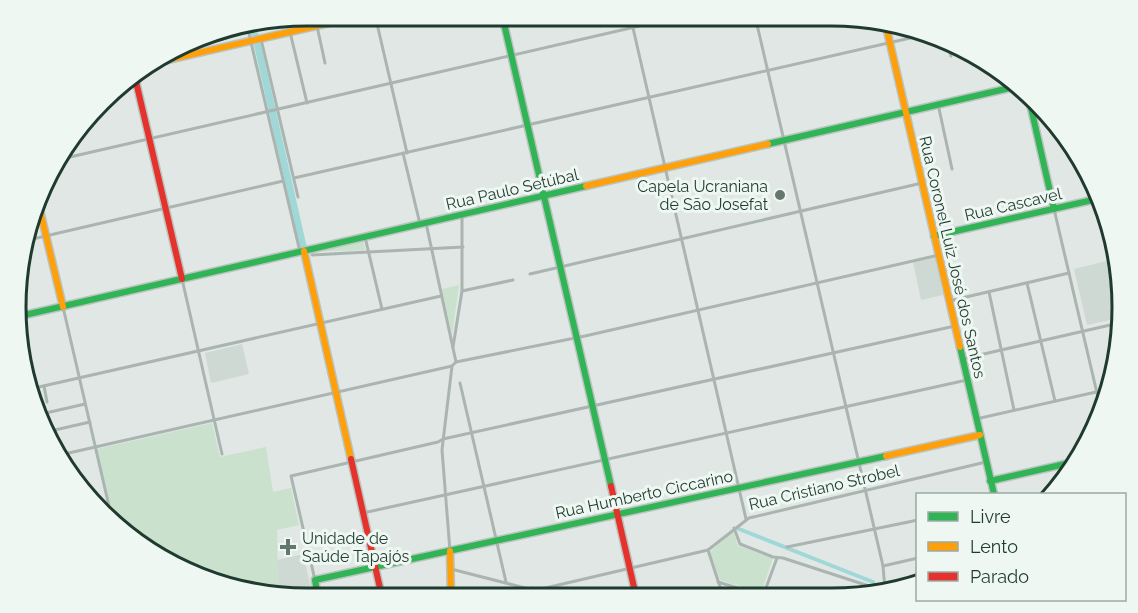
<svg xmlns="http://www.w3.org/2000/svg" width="1138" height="613" font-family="Raleway,sans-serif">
<rect width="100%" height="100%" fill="#e1e7e4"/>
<g fill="#ced9d3">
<polygon points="935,258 943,295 921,300 913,262"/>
<polygon points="1115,259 1119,318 1087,325 1074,269"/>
<polygon points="242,344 249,374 211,383 205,353"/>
<polygon points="303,554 313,597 288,597 273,593 278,591 277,560"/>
</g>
<g fill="#c9e1cd">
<polygon points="363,240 365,250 312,252"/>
<polygon points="459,285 452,335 442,289"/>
<polygon points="212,423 220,457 266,447 273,492 291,488 299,525 277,530 278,592 273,593 161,559 114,521 97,449"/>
<polygon points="733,531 738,546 773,558 761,593 720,580 710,552"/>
</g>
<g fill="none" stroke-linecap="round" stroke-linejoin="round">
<g stroke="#9fd8d7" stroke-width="4">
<polyline points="739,529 873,582"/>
<polyline points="891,583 899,584"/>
</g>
<g stroke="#9fd8d7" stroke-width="7">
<polyline points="253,24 255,36"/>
<polyline points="257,43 303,246"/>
</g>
<defs>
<g id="fast">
<polyline points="502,15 611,486"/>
<polyline points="1029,99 1054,209"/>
<polyline points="768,144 1014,87"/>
<polyline points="934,236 1097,199"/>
<polyline points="16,317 586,186"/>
<polyline points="960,347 994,494"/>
<polyline points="990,481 1078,461"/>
<polyline points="318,597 315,580 886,456"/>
</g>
<g id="slow">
<polyline points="886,26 960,347"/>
<polyline points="150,64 364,15"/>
<polyline points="586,186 768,144"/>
<polyline points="38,202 63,307"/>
<polyline points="304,251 351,459"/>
<polyline points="886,456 980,435"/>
<polyline points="450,551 451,597"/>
</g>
<g id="jam">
<polyline points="134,73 182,279"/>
<polyline points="351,459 382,597"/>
<polyline points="611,486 636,596"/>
</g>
</defs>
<use href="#fast" stroke="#bac4bf" stroke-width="9"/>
<use href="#slow" stroke="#bac4bf" stroke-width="9"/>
<use href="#jam" stroke="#bac4bf" stroke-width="9"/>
<g stroke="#aab5b1" stroke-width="3">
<polyline points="375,15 407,153"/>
<polyline points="630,15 746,519"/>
<polyline points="755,16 883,566 885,590"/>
<polyline points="247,25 300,252"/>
<polyline points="317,26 325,63"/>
<polyline points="290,32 307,103"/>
<polyline points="261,39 298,197"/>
<polyline points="948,45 951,56"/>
<polyline points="938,104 952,169"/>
<polyline points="403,153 420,224"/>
<polyline points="57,160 687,15"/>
<polyline points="294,178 919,36"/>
<polyline points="1054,209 1100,406"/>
<polyline points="426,223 456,362"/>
<polyline points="365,237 382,309"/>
<polyline points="24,241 283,181"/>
<polyline points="312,255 463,247"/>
<polyline points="530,274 922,183"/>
<polyline points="182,279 222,454"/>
<polyline points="1027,283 1055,401"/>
<polyline points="462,291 513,280"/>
<polyline points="989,292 1014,410"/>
<polyline points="949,301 1069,273"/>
<polyline points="63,307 112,519"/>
<polyline points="453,347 462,291 462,214"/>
<polyline points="962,359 1119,323"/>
<polyline points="460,383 506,582"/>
<polyline points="44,386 47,402"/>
<polyline points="30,389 441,296"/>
<polyline points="37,415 85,404"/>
<polyline points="976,419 1105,390"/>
<polyline points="46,432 90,422"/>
<polyline points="60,455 452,366 456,362 585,336 939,255"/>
<polyline points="363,513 967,380"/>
<polyline points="734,528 740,544 773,557 783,558 875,588 887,589"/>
<polyline points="787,547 918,520"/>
<polyline points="708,550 723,596"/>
<polyline points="450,551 442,450 452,366"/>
<polyline points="883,566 918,558"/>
<polyline points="451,569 560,597"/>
<polyline points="315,580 291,476 438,442 443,439 955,326"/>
<polyline points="718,582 763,596"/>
<polyline points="537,590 708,550 749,518 986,462"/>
<polyline points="763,596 777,558"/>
<polyline points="530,597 532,588"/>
</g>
<use href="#fast" stroke="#30b455" stroke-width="6"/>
<use href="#slow" stroke="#ff9f0a" stroke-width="6"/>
<use href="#jam" stroke="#e5322d" stroke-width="6"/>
</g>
<g fill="#63776e" stroke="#eef7f1" stroke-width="2">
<circle cx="780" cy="195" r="6"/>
<path d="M285 538h6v6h6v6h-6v6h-6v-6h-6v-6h6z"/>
</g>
<g text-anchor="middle" stroke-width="6" stroke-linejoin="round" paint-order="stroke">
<g font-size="16" fill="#1f3a2e" stroke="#eef7f1" text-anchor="end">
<text x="768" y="192">Capela Ucraniana<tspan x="768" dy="18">de São Josefat</tspan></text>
<text x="302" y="544" text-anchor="start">Unidade de<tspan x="302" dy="18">Saúde Tapajós</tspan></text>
</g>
<g font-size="16" fill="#1f3a2e" stroke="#eef7f1">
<text transform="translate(512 189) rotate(-13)" y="6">Rua Paulo Setúbal</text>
<text transform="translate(1013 204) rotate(-13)" y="6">Rua Cascavel</text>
<text transform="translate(953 257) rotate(77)" y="6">Rua Coronel Luiz José dos Santos</text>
<text transform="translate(824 487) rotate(-13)" y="6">Rua Cristiano Strobel</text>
<text transform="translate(644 494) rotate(-12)" y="6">Rua Humberto Ciccarino</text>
</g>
</g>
<path d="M0 0H1138V613H0ZM307 26H831A281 281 0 0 1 1112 307V307A281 281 0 0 1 831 588H307A281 281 0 0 1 26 307V307A281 281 0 0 1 307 26Z" fill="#eef7f1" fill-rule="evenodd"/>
<path fill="none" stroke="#1f3a2e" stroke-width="3" d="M307 26H831A281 281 0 0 1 1112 307V307A281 281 0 0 1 831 588H307A281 281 0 0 1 26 307V307A281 281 0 0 1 307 26Z"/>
<rect x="916" y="493" width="210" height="108" fill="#eef7f1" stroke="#9baba3" stroke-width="1.5"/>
<rect x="928" y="512" width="30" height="9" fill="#30b455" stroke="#9baba3" stroke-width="1.5"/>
<text x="970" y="523" font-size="18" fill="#1f3a2e">Livre</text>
<rect x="928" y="542" width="30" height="9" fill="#ff9f0a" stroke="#9baba3" stroke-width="1.5"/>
<text x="970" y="553" font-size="18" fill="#1f3a2e">Lento</text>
<rect x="928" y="572" width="30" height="9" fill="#e5322d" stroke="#9baba3" stroke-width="1.5"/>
<text x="970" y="583" font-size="18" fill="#1f3a2e">Parado</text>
</svg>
